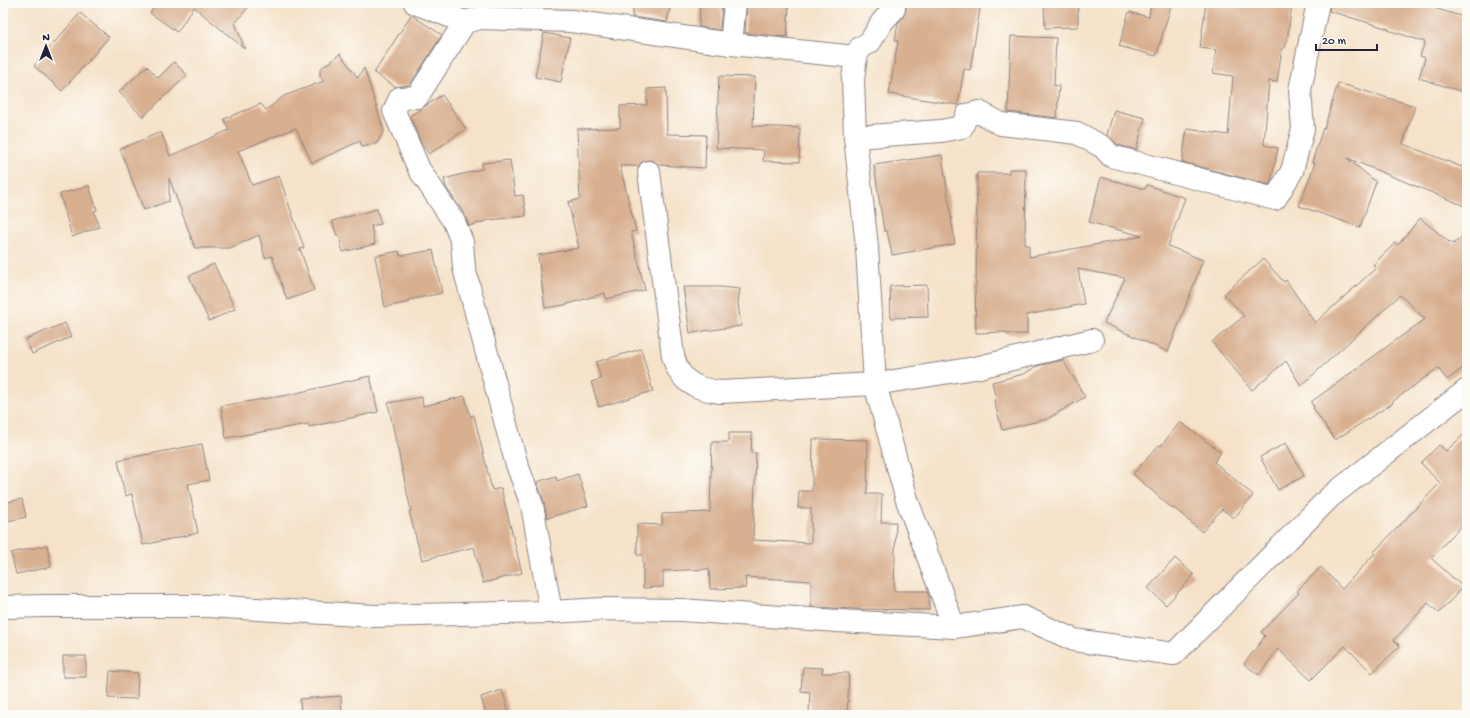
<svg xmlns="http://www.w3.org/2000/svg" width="1470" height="718" font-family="'Gochi Hand',sans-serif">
<rect width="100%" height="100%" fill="#fdfcf7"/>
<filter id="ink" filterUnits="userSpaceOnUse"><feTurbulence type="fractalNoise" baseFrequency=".025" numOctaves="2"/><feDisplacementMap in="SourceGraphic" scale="8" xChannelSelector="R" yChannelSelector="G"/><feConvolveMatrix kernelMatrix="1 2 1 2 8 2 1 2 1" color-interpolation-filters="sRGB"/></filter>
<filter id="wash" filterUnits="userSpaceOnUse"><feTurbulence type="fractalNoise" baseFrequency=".012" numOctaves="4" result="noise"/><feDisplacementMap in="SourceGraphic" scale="16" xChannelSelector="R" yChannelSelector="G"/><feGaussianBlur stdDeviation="0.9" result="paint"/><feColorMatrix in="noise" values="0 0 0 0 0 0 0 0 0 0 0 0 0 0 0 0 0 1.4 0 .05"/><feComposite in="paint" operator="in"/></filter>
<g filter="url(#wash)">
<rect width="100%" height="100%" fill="#f5e2c9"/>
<g id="blocks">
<g fill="#d8af8f">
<polygon points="157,3 252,3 235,23 245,49 194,7 177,32 150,13"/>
<polygon points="634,3 671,3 667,22 632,17"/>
<polygon points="700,3 722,3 720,30 699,27"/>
<polygon points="747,3 789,3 787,37 745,33"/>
<polygon points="906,3 981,3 970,70 964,69 958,105 889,94 898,41 895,40 898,23 903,17 906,10"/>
<polygon points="1044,3 1078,3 1078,27 1045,28"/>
<polygon points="1151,3 1172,3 1156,56 1119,46 1129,12 1149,17"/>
<polygon points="1206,3 1292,3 1287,42 1286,42 1285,48 1282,48 1277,82 1269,81 1264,145 1278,148 1271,181 1269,185 1182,162 1187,129 1228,135 1233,76 1213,73 1216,50 1200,48"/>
<polygon points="1330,3 1436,3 1434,8 1467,18 1467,67 1460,91 1419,78 1425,58 1420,56 1425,42 1388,30 1389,29 1329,11"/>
<polygon points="80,13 109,37 62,91 34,66"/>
<polygon points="411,15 442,35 410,85 396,87 374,73"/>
<polygon points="544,33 570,38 561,82 535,77"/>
<polygon points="1011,36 1056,38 1054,85 1059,86 1057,118 1008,112"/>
<polygon points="340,54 358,78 364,68 384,131 377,143 362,147 360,141 312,163 296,128 238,151 252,185 279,176 304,248 300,249 314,290 287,300 272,256 265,258 259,235 230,248 195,248 169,178 169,201 144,210 120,149 161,132 170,156 229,130 224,119 261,104 266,110 284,96 324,81 320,76 320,69"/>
<polygon points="174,62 187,75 143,117 119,92 147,66 158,78"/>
<polygon points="719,76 755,77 753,126 800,128 799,162 763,161 764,150 716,148"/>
<polygon points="1338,83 1415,106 1403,144 1467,169 1467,207 1347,158 1376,182 1360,227 1299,206 1315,163 1312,162 1323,128 1324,129"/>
<polygon points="666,88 667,134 706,135 705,168 659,165 654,161 648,160 642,162 639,166 620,166 636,231 631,232 645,290 606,299 605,293 564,305 545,308 538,255 579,248 568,202 580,199 577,129 620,128 620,106 647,105 647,89"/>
<polygon points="442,95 466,129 429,154 421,143 410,116"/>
<polygon points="1114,110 1145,118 1136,150 1118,145 1107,135"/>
<polygon points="942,155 955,244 892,255 887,231 884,231 874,165"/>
<polygon points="510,160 515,196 523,195 526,216 489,220 469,226 465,215 446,187 444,179 482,169 482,163"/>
<polygon points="1009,169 1026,169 1025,245 1029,245 1029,257 1142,236 1089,222 1101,177 1145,189 1147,185 1185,198 1168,246 1203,260 1168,352 1104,323 1125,278 1078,269 1084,304 1027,315 1027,334 1006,334 1006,332 976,333 975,285 976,285 977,173 1009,173"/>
<polygon points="89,186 97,210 94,211 99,227 72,237 60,194"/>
<polygon points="377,209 381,224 371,226 375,244 343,252 339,235 337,236 332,221"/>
<polygon points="1420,218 1449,242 1450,241 1453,244 1467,233 1467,365 1447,380 1438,368 1392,402 1393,403 1335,440 1313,408 1314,407 1311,402 1425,319 1400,295 1301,386 1286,361 1252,390 1212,342 1244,316 1224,294 1263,259 1284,282 1286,280 1315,323 1376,268 1373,265 1395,243 1398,245"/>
<polygon points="433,250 442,293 409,300 409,302 385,307 375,256 399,251 400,256"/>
<polygon points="214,264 235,309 209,321 189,276"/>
<polygon points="927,285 928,317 891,318 890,286"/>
<polygon points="683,287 720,287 740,289 738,303 741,326 690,333"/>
<polygon points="65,323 71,337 32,354 26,339"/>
<polygon points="641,349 653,391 599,407 591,382 601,379 596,362"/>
<polygon points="1063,360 1085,397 1047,419 1002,430 994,400 996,399 992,382 1024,374 1037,366"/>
<polygon points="370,376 378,412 309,427 308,424 226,438 221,406 288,395"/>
<polygon points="465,396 470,416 474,415 492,490 501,488 522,573 483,583 474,547 422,560 409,511 411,511 388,403 422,397 423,406"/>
<polygon points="1180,422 1221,452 1214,462 1253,495 1234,518 1222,509 1202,532 1174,508 1173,509 1133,474 1159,445 1161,446"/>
<polygon points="1467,432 1467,520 1431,558 1463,587 1439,613 1428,603 1394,640 1400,646 1372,673 1345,646 1311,680 1278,649 1259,675 1244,664 1265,636 1261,632 1299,593 1297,591 1321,567 1342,589 1375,553 1374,552 1440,483 1421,463 1439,445 1446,451"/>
<polygon points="729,433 752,433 751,453 756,453 753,540 811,543 811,508 798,508 799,491 812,491 813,439 868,440 867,494 882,494 881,522 896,522 894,591 927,591 929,596 929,610 855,609 811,607 811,581 745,577 746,588 710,589 709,569 663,571 663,587 643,588 643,555 637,555 637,524 662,525 662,514 710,512 712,442 729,442"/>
<polygon points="1286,443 1304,476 1278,490 1260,457"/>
<polygon points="202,444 209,480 188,484 198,533 143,545 132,494 125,496 118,460"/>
<polygon points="578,474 588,506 547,518 544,501 537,482 556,476 557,481"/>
<polygon points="22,499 26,517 3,522 3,503"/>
<polygon points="47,545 51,567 16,574 11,553"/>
<polygon points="1175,558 1194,575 1166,605 1148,588"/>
<rect x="63" y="656" width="23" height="21"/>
<polygon points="803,667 823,668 822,673 849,673 847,715 809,713 810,692 801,691"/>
<polygon points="110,671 138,673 137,699 108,698"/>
<polygon points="502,690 510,715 486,715 481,697"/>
<polygon points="341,696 342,715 301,715 300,699"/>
</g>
</g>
</g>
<g filter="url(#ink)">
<use href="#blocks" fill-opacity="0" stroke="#8c8282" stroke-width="1"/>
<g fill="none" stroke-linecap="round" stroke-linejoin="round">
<defs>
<g id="minor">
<polyline points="415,3 465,22"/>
<polyline points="894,3 894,9 882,22 870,42 860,48 856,57 853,79 855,137 867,247 875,384 907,500 954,627"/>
<polyline points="731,44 735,3"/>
<polyline points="855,137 941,131 962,127 967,115 979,112 1001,124 1077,133 1103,147 1111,156 1275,199 1292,171 1303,129 1300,90 1318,3"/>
<path d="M649,172l24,184c2,6 4,13 8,18 9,13 25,16 39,18l155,-8 100,-16 117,-28"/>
<polyline points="3,607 47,606 208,606 374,616 551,612 602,609 681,610 838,621 954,627 1023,617 1074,640 1174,654 1330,497 1467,390"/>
<polyline points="551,612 532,505 516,462 464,268 462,242 454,222 419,169 394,111 400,98 417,97 465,22 480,18 571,21 731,44 856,57"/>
</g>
</defs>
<use href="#minor" stroke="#8c8282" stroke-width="24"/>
<use href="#minor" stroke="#fff" stroke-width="22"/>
</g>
</g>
<rect width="1470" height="718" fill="none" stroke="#fdfcf7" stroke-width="16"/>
<g transform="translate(46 46)" stroke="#fdfcf7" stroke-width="3" paint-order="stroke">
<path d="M0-3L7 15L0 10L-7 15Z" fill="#22223b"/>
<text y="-6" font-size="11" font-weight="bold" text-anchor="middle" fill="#22223b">N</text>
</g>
<path d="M1316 44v6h61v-6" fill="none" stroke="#22223b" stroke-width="2"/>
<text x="1322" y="44" font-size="12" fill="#22223b" stroke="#fdfcf7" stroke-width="3" paint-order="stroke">20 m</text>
</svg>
